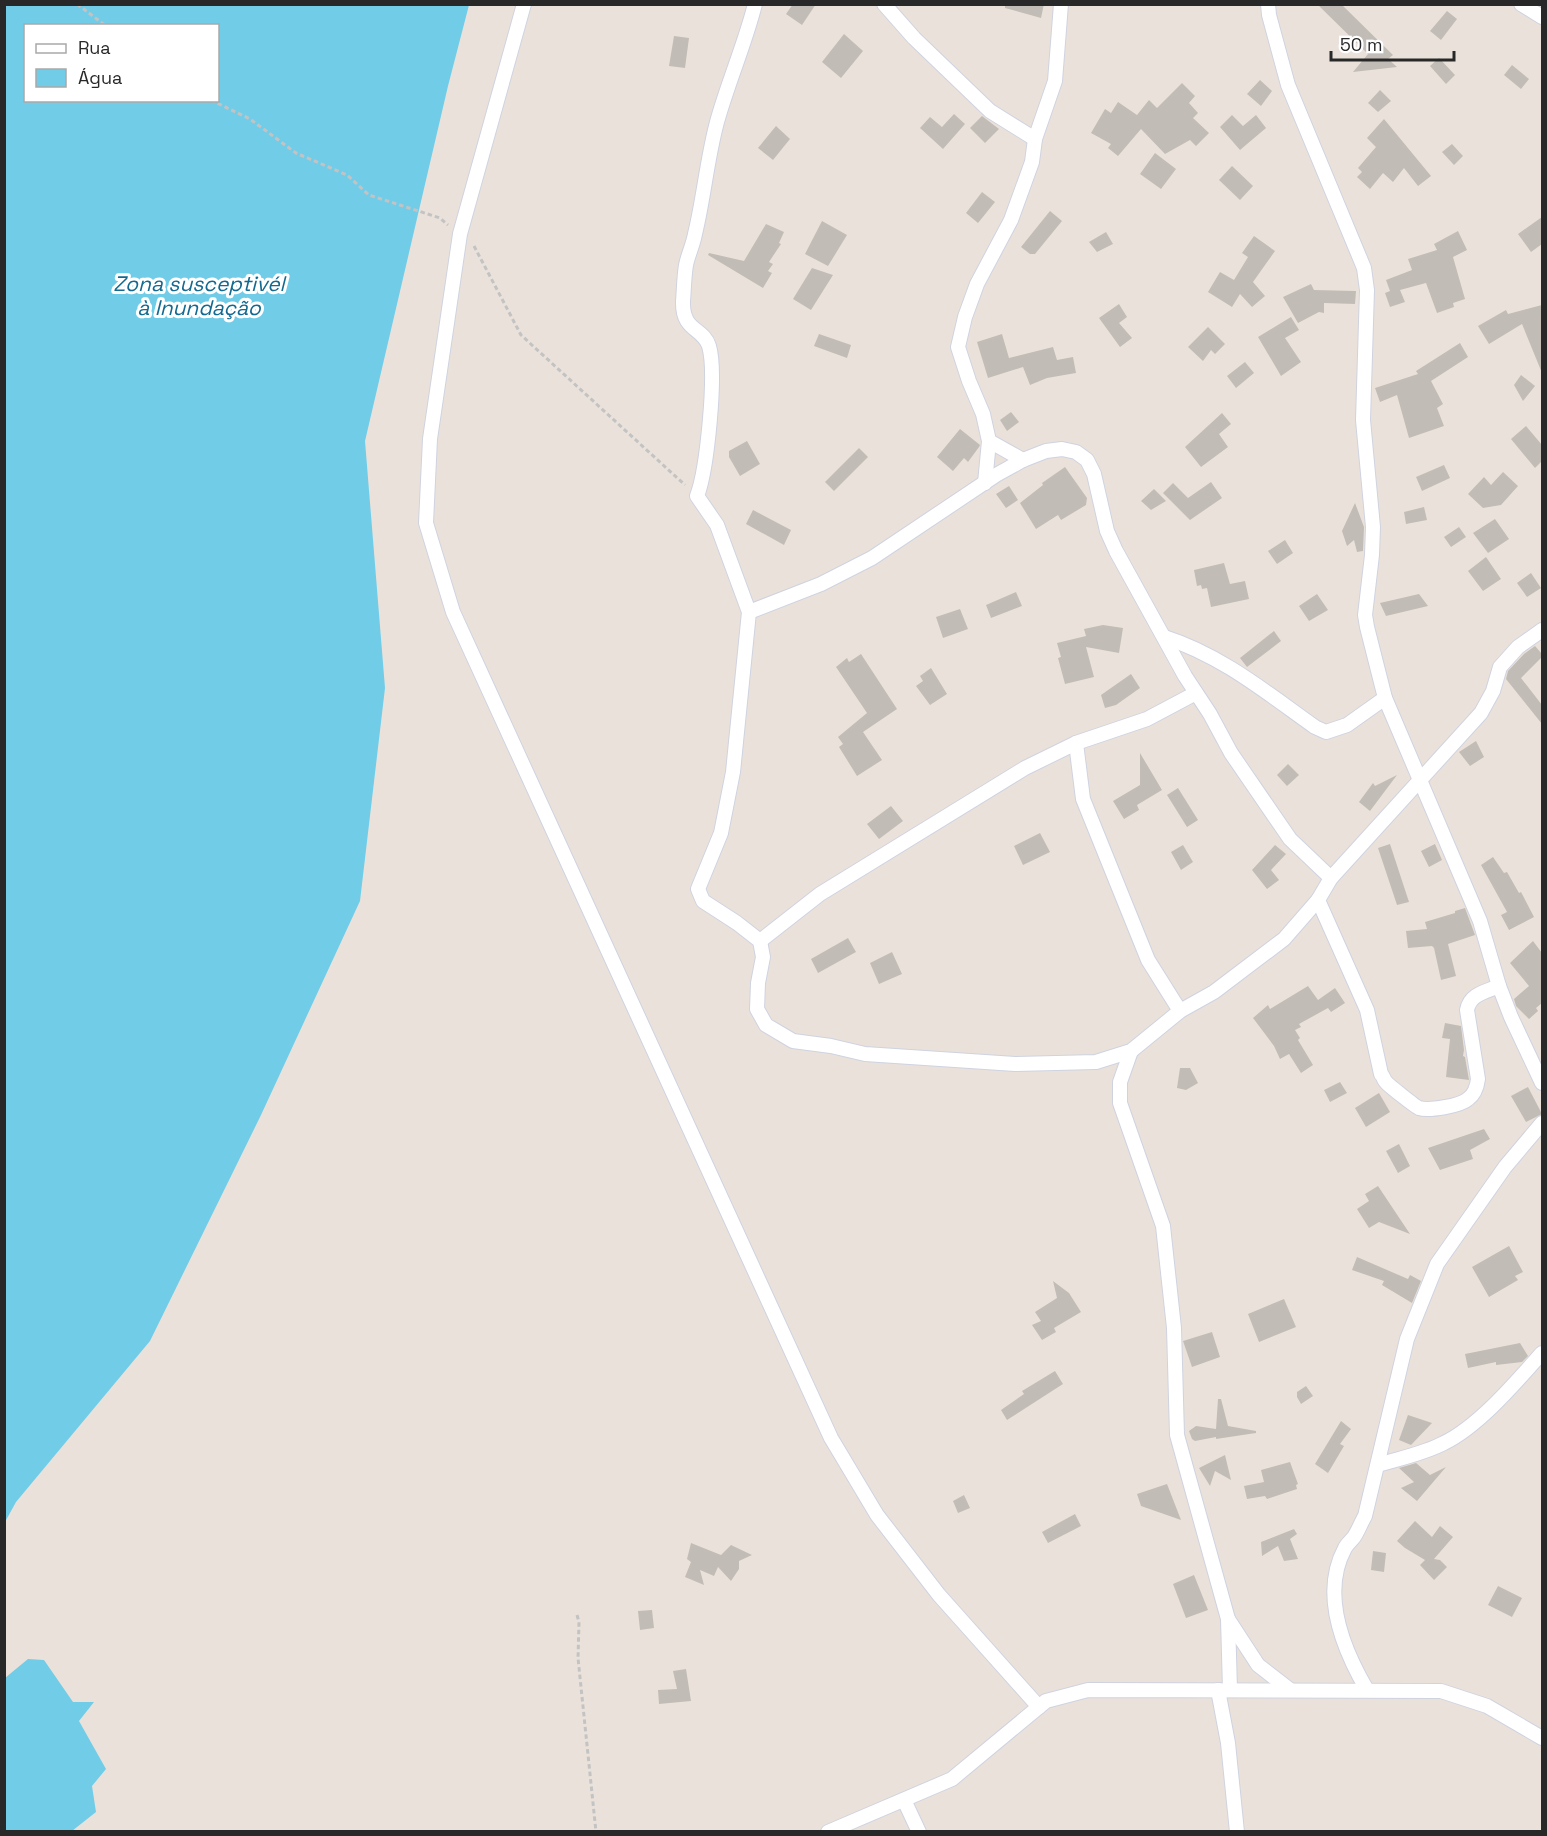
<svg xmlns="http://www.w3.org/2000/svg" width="1547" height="1836" font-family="'Space Grotesk',sans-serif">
<rect width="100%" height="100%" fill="#eae2da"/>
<g fill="#71cce8" fill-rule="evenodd">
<path d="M5,4l464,1 -21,81 -83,355 20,247 -25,213 -99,214 -111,226 -134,161 -11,20zM26,26h192v74h-192z"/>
<polygon points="28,1659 44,1660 73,1702 94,1702 79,1721 106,1769 92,1786 96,1812 72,1831 5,1831 5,1678"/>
</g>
<g fill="#c2bcb6">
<polygon points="793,4 816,4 802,25 786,14"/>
<polygon points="1005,4 1044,4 1041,18 1005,8"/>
<polygon points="1317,4 1341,4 1393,55 1388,59 1397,67 1353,72 1368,54"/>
<polygon points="1447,11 1457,19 1441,40 1430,31"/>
<polygon points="844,34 863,51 841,78 822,62"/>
<polygon points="674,36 689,38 685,68 669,66"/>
<polygon points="1439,58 1455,75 1446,84 1430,66"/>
<polygon points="1512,65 1529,79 1521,89 1504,75"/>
<polygon points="1260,80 1272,91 1261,106 1247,94"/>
<polygon points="1182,83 1195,96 1189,103 1198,113 1193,118 1209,133 1196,146 1190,140 1165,154 1141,129 1118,156 1108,148 1111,144 1091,133 1105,109 1111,113 1118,102 1137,115 1149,100 1157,108"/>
<polygon points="1380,90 1391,101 1378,112 1368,103"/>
<polygon points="954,114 965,124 943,149 920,128 930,117 942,127"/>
<polygon points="1232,115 1243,126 1256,115 1266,128 1240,150 1220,127"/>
<polygon points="982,116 999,129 985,143 970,128"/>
<polygon points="1384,119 1431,176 1418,186 1404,168 1393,182 1383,173 1370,189 1357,177 1362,172 1358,168 1376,147 1367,138"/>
<polygon points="776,126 790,139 773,160 758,148"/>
<polygon points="1452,144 1463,156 1454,165 1442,152"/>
<polygon points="1155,153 1176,169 1161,189 1140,174"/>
<polygon points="1232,166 1253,186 1240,200 1219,180"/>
<polygon points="982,192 995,202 978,223 966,213"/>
<polygon points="1050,211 1062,221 1035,254 1030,254 1021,247"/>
<polygon points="1542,217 1542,244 1531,252 1518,234"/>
<polygon points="822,221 847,235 828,266 805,254"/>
<polygon points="766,224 784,232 779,243 781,244 769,262 773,264 768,271 772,273 763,288 708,255 709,253 744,261"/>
<polygon points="1458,231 1467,250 1453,257 1465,299 1453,303 1454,307 1437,313 1426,283 1400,290 1405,302 1390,307 1385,293 1390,291 1386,280 1412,270 1408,259 1437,250 1434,244"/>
<polygon points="1106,232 1113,244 1097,252 1089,242"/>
<polygon points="1254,236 1275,251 1253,282 1265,296 1252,307 1240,294 1232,307 1208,292 1220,272 1234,280 1248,257 1242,253"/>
<polygon points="812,268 833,275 811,310 793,299"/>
<polygon points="1311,284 1314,290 1356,291 1355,304 1324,303 1324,313 1319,312 1298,323 1283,297"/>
<polygon points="1119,304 1127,317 1119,323 1132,338 1120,347 1099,318"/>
<polygon points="1542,305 1542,373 1522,324 1489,344 1478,326 1506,310 1508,314"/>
<polygon points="1291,317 1299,330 1285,338 1301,362 1281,376 1258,337"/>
<polygon points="1208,327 1225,344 1215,354 1211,350 1203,361 1188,347"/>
<polygon points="819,334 851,345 847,358 814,346"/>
<polygon points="1002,334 1009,358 1053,347 1057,360 1073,357 1076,373 1047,378 1030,385 1023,367 988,378 977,342"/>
<polygon points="1460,343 1468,357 1431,381 1443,404 1437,408 1444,426 1409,438 1397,395 1380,402 1375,388 1418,374 1416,371"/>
<polygon points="1245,362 1254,373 1236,388 1227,376"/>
<polygon points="1521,375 1535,386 1523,401 1514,385"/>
<polygon points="1011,412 1019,422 1007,431 1000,420"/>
<polygon points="1222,413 1231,424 1219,434 1228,447 1201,467 1185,447"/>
<polygon points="1526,426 1542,445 1542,461 1535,468 1511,439"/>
<polygon points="960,429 980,445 979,447 968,462 964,458 953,471 937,457"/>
<polygon points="747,441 760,464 740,476 729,457 729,451"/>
<polygon points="859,448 868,457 834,491 825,482"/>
<polygon points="1444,465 1450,478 1422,491 1416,477"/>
<polygon points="1065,467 1087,498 1086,505 1061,520 1058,515 1036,529 1020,503 1043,485 1042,483"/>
<polygon points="1503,472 1518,486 1501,505 1483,508 1468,494 1484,477 1491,485"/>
<polygon points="1211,482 1222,498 1190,520 1163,493 1173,483 1188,498"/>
<polygon points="1009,486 1018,500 1006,508 996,494"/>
<polygon points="1154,489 1166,501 1151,510 1141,501"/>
<polygon points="1355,503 1364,527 1363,551 1357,552 1354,540 1347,546 1342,531"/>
<polygon points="1424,507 1427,520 1406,524 1404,512"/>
<polygon points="753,510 791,530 784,545 746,524"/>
<polygon points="1495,519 1509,539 1488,553 1473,533"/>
<polygon points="1459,527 1466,537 1451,547 1444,537"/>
<polygon points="1285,540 1293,553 1277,564 1268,551"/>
<polygon points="1486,557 1501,579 1483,591 1468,571"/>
<polygon points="1224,563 1230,584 1245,581 1249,599 1211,607 1207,588 1202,589 1201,585 1197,586 1194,570"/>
<polygon points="1531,573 1541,588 1527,597 1517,583"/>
<polygon points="1016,592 1022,606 991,618 986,605"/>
<polygon points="1317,594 1328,610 1309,621 1299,606"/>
<polygon points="1419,594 1428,606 1386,616 1380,603"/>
<polygon points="960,609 968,629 943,638 936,617"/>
<polygon points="1103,625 1123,628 1119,653 1086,647 1094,677 1065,684 1058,658 1061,657 1057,643 1086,636 1084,629"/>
<polygon points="1274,631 1281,641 1247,667 1240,658"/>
<polygon points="1535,646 1542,654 1542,657 1521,678 1542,705 1542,724 1506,679 1508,671 1524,654"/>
<polygon points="861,654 897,709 863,732 882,760 857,776 839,747 843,744 838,737 867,713 836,667 847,658 849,662"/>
<polygon points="931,668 947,694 930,705 916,686 923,681 920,676"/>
<polygon points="1131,674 1140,688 1116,705 1105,708 1101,695"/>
<polygon points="1476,741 1484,757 1470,766 1459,752"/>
<polygon points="1140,753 1162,790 1137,805 1139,810 1124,819 1113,801 1140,785"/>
<polygon points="1288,764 1299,775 1287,786 1277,775"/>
<polygon points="1397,775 1370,811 1359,802 1373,783 1375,786"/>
<polygon points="1178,788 1198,820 1187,827 1167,795"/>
<polygon points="891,806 903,821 879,839 867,824"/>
<polygon points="1040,833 1050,852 1023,865 1014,846"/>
<polygon points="1390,844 1409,902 1397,905 1378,848"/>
<polygon points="1435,844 1442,860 1429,867 1421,851"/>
<polygon points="1183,845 1193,862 1181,870 1171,852"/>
<polygon points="1275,845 1286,854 1271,870 1279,880 1267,889 1252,870"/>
<polygon points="1493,857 1504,873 1507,872 1519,893 1521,892 1534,917 1509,930 1501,915 1507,912 1481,865"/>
<polygon points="1465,908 1475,935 1448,944 1456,976 1441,980 1434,948 1432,946 1408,948 1406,931 1427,929 1425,922 1455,913 1455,911"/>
<polygon points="848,938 856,952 818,973 811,959"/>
<polygon points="1533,941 1542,953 1542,1003 1536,1008 1538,1011 1529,1019 1516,1006 1514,999 1529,986 1510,963"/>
<polygon points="892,952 902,974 879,984 870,963"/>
<polygon points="1308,986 1318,1000 1335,988 1345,1003 1331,1012 1328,1008 1299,1024 1301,1027 1295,1030 1300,1038 1298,1040 1313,1065 1301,1073 1289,1054 1280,1059 1274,1046 1253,1018 1268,1005 1270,1009"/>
<polygon points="1445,1023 1461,1026 1464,1050 1463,1056 1465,1057 1469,1080 1446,1077 1450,1039 1442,1038"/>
<polygon points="1180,1068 1190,1068 1198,1083 1186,1090 1177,1088"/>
<polygon points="1340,1082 1347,1093 1330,1102 1324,1090"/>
<polygon points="1528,1087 1542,1114 1526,1122 1511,1096"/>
<polygon points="1379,1093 1390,1112 1366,1127 1355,1108"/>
<polygon points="1484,1129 1490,1139 1470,1150 1473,1159 1440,1170 1428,1148"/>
<polygon points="1399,1144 1410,1166 1398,1173 1386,1151"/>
<polygon points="1378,1186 1410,1234 1379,1222 1369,1228 1357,1209 1369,1201 1365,1194"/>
<polygon points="1509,1246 1523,1272 1515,1276 1518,1280 1489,1297 1472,1267"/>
<polygon points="1357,1257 1408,1279 1410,1275 1421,1281 1412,1303 1382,1285 1384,1281 1352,1270"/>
<polygon points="1053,1281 1069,1293 1081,1312 1054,1328 1056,1332 1042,1340 1032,1325 1041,1321 1035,1312 1057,1298"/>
<polygon points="1284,1299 1296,1327 1259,1342 1248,1314"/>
<polygon points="1212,1332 1220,1357 1192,1367 1183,1341"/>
<polygon points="1520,1343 1528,1356 1522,1362 1496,1365 1496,1362 1468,1368 1465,1354"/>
<polygon points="1055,1371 1063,1384 1007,1420 1001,1410 1024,1394 1022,1391"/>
<polygon points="1306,1386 1313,1396 1301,1404 1297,1397 1297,1392"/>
<polygon points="1218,1399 1221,1399 1228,1426 1256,1431 1256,1433 1216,1439 1216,1437 1195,1441 1192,1439 1189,1431 1196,1426 1216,1429"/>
<polygon points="1408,1415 1432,1423 1411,1445 1399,1440"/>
<polygon points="1341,1421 1351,1429 1340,1444 1344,1446 1328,1473 1315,1464"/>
<polygon points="1225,1455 1231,1480 1215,1471 1210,1486 1199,1468"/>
<polygon points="1290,1462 1298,1484 1296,1485 1297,1489 1267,1499 1265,1496 1247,1499 1244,1486 1264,1482 1261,1470"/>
<polygon points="1416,1463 1430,1475 1446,1467 1417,1501 1401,1488 1414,1482 1399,1468"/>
<polygon points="1167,1484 1181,1520 1141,1506 1137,1494"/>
<polygon points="964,1495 970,1508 958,1513 953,1501"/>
<polygon points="1075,1514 1081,1526 1048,1543 1042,1532"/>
<polygon points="1415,1521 1432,1537 1440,1526 1453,1537 1434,1559 1440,1560 1447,1567 1434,1580 1420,1565 1425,1560 1405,1548 1397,1541"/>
<polygon points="1294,1529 1297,1534 1290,1539 1298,1559 1284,1561 1278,1546 1262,1556 1261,1542"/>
<polygon points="691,1543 721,1555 731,1545 752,1555 739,1561 739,1569 731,1581 718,1567 714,1576 700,1570 704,1585 685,1577 691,1562 687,1559"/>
<polygon points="1373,1551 1386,1553 1384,1572 1371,1570"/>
<polygon points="1194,1575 1208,1610 1186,1618 1173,1584"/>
<polygon points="1498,1586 1522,1598 1512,1617 1488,1605"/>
<polygon points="652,1610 654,1628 640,1630 638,1611"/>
<polygon points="686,1669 691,1701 659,1704 658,1690 677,1689 673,1671"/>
</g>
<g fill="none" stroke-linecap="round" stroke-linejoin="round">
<defs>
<g id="street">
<polyline points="524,4 460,234 430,439 426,523 453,612 831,1438 877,1515 939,1595 1039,1707"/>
<path d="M755,4c-10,40 -27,78 -38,118 -10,37 -13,75 -22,112 -2,11 -7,21 -9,31 -2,12 -2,25 -3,36 -1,31 20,26 26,45 8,27 -2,124 -12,150l20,29 32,87 -16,160 -12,61 -23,56 5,12 34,22 23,18 3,16 -5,26 -1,26 9,16 27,16 38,5 34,8 150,10 81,-2 35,-11 49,-40 34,-19 70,-53 34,-39 13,-22 150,-165 12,-22 7,-24 18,-20 24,-17"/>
<polyline points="884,4 914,38 990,111 1035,139"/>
<polyline points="1268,4 1269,15 1288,85 1364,268 1367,290 1363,420 1373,527 1372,555 1365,615 1367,627 1385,698 1480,921 1499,986 1511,1017 1542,1083"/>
<polyline points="1521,4 1542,17"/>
<polyline points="989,441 1023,460"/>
<polyline points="985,483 989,441 983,414 969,381 958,347 965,317 977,284 1011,220 1032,162 1035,139 1055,81 1061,4"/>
<polyline points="749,612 821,584 872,558 996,475 1023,460 1046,451 1062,449 1076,452 1087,460 1094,474 1107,531 1116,551 1185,676 1210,714 1231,753 1290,839 1331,878"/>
<path d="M1164,637c57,18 103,56 151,90l11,5 21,-7 38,-27"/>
<polyline points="1076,743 1083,799 1148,960 1180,1011"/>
<path d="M1318,900l49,110 14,64c1,0 4,8 5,8 2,3 30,25 33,26 10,3 41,-2 49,-9 7,-5 9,-12 10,-20l-11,-69c3,-16 18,-18 32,-24"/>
<polyline points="760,941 820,894 1025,768 1076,743 1147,719 1196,693"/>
<polyline points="1131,1051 1120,1082 1120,1103 1163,1226 1174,1328 1177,1435 1228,1619 1230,1690"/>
<path d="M1378,1465c22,-7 45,-11 66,-22 35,-17 72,-61 98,-90"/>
<polyline points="1228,1619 1258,1665 1289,1689"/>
<polyline points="1218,1690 1228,1743 1237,1832"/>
<path d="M1367,1690c-24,-41 -47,-96 -22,-142 2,-4 6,-7 9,-11 4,-6 7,-14 11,-21l42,-177 30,-75 68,-97 37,-44"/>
<polyline points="904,1800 919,1832"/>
<polyline points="828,1832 952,1779 1046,1701 1088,1690 1441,1691 1487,1706 1542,1738"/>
</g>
</defs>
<use href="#street" stroke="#cfd3e0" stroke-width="16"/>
<g stroke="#c3c3c3" stroke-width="3" stroke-dasharray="4.5 3" stroke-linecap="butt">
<polyline points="77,4 106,26"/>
<polyline points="211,100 250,119 296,153 347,175 369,195 440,218 448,225"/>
<polyline points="474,246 521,335 685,485"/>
<polyline points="577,1615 579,1622 578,1658 596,1832"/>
</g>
<use href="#street" stroke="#fff" stroke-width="14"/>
</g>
<g text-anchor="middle" stroke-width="6" stroke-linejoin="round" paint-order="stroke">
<g font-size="21" font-style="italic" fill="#136990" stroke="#fff">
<text x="199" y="291">Zona susceptivél<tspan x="199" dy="24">à Inundação</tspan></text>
</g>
</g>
<rect width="1547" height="1836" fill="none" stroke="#282828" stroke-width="12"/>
<rect x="24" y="24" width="195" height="78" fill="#ffffff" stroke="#a9a9a9" stroke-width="1.5"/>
<rect x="36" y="44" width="30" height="9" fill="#ffffff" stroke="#a9a9a9" stroke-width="1.5"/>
<text x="78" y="54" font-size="18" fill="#282828">Rua</text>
<rect x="36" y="69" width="30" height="18" fill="#71cce8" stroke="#a9a9a9" stroke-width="1.5"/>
<text x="78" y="84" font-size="18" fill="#282828">Água</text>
<path d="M1331 51v9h123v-9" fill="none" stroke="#282828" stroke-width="3"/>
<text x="1340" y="51" font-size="18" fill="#282828" stroke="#ffffff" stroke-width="4.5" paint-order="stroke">50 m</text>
</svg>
